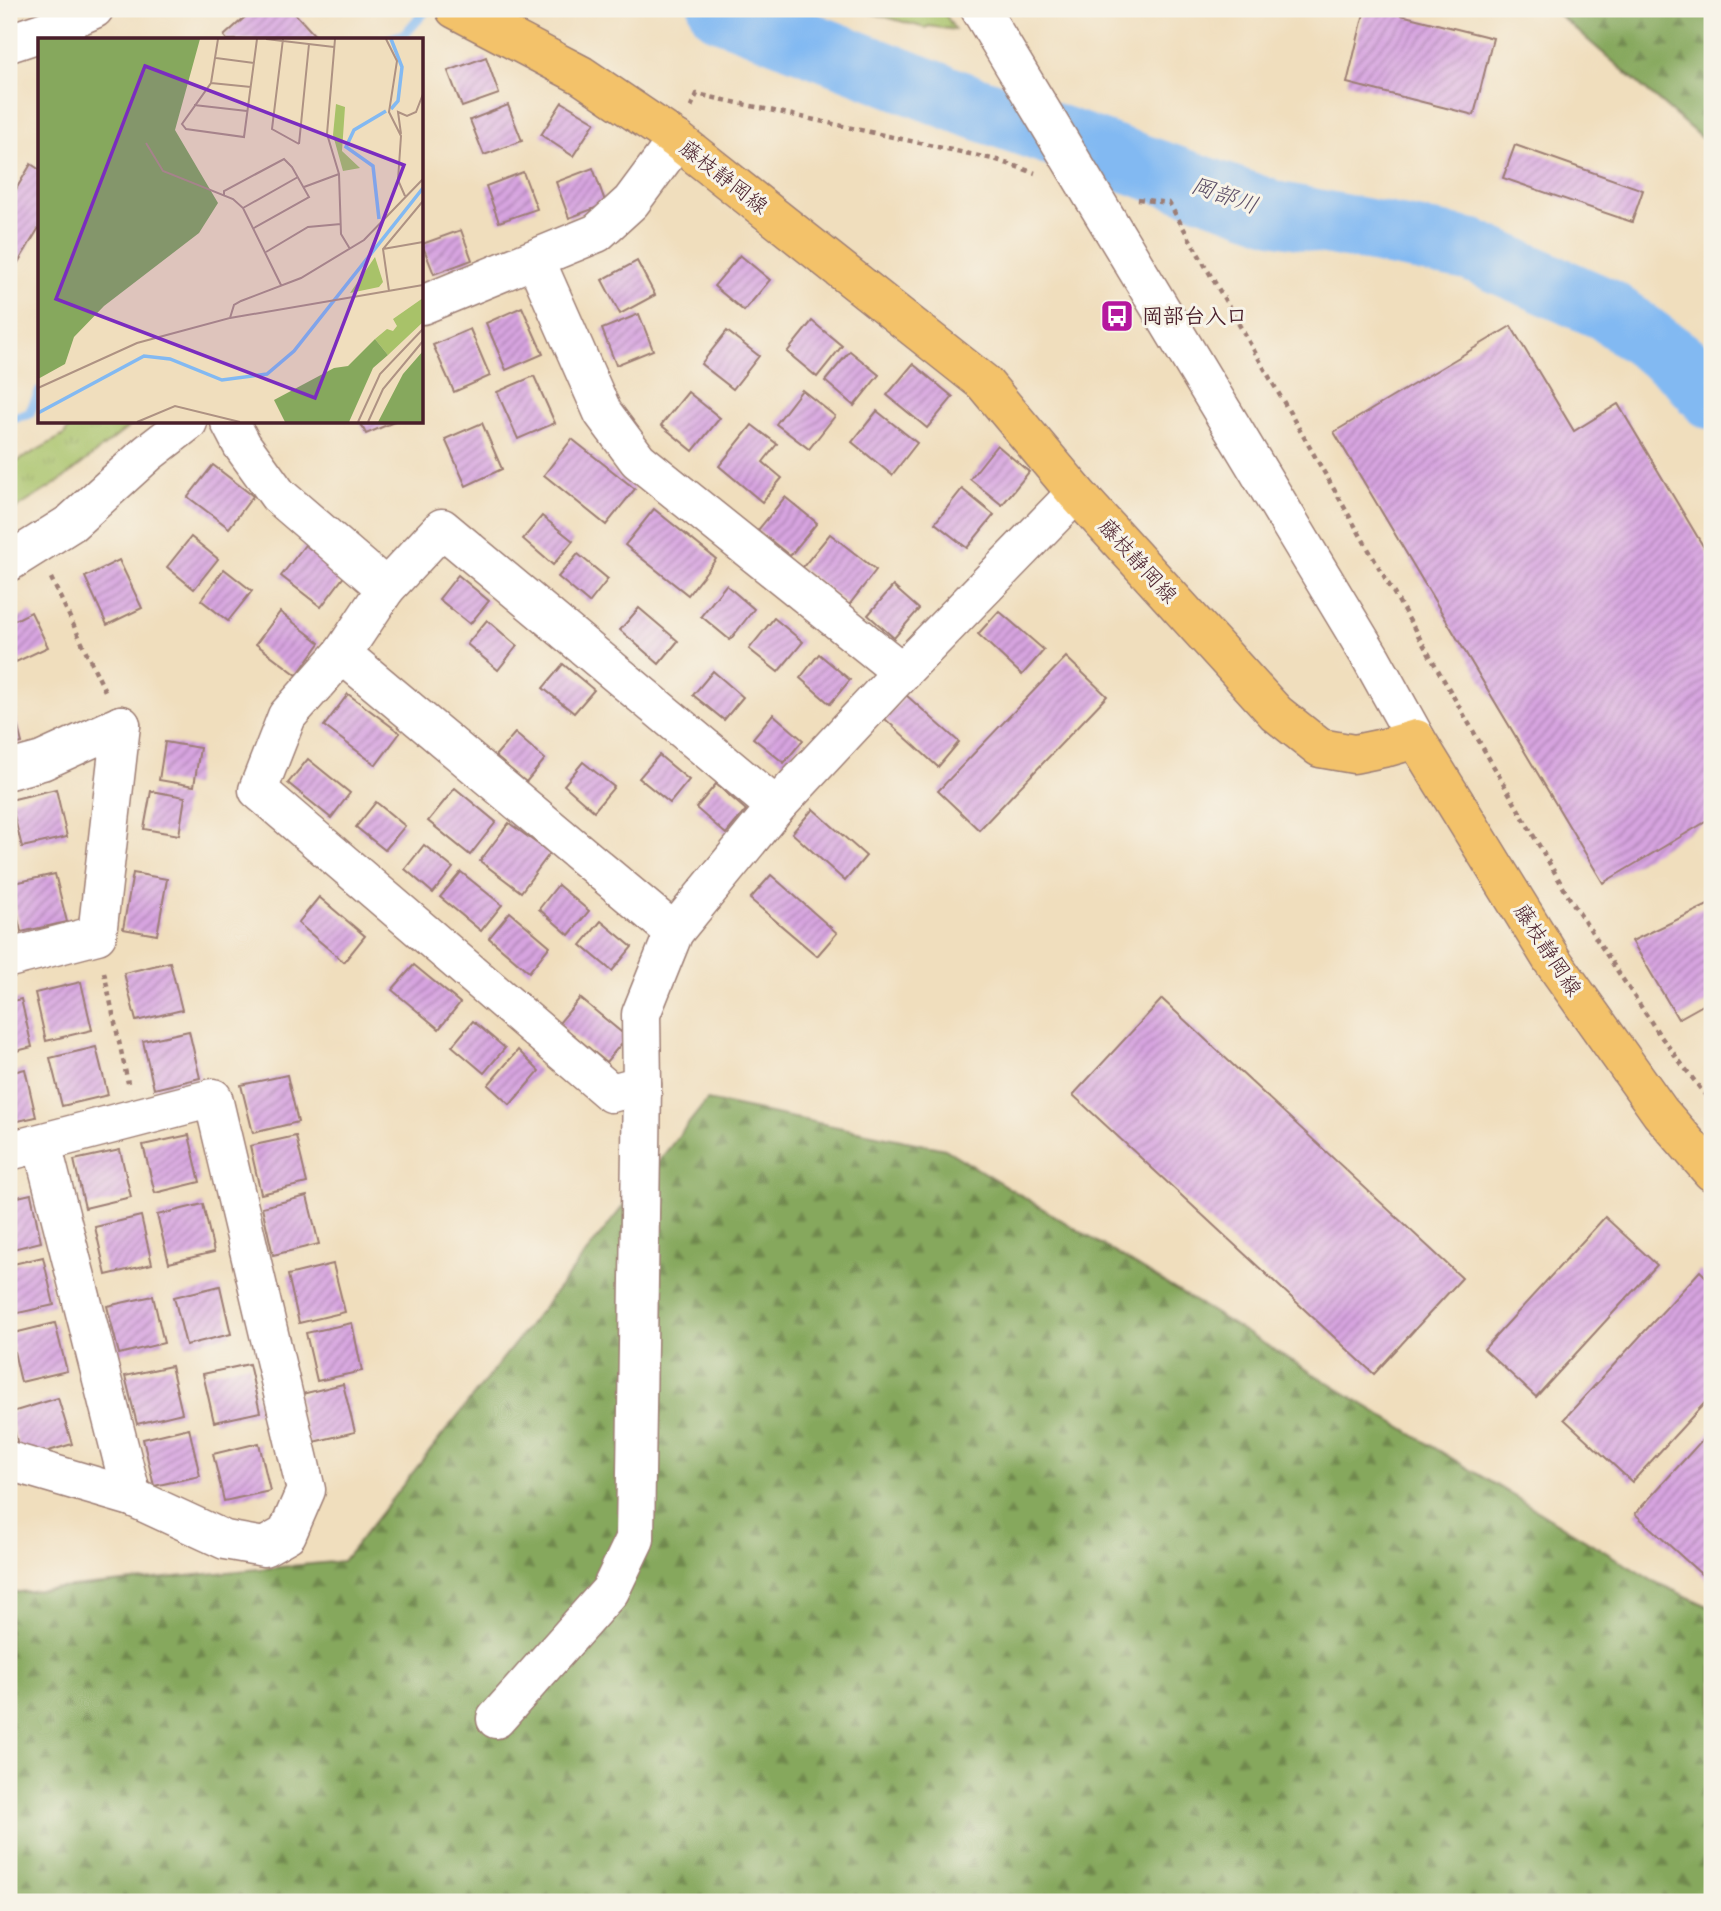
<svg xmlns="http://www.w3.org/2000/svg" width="1721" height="1911" font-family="'Comic Neue','Klee One',sans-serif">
<defs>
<pattern id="forest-firs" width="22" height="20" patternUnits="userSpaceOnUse" patternTransform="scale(1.75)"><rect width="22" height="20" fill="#86a85d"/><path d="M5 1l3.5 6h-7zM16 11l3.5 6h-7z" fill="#70884d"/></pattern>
<pattern id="park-tufts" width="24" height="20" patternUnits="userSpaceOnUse" patternTransform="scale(1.75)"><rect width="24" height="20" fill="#a8c269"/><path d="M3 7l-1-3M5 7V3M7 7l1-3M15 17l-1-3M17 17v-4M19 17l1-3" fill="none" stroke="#92a65b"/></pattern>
<pattern id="building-hatch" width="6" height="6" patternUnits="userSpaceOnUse" patternTransform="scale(1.75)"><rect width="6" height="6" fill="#d7a4e0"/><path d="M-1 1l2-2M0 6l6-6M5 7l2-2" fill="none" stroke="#b085b6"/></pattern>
</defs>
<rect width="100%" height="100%" fill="#f7f3e8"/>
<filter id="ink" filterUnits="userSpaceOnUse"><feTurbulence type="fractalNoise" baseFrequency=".0143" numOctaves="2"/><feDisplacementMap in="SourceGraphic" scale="14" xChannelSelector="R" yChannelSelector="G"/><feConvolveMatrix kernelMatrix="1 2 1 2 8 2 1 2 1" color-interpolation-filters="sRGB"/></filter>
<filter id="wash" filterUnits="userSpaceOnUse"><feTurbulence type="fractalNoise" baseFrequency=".00686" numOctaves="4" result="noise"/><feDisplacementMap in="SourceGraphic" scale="28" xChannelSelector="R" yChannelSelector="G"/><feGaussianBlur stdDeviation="1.57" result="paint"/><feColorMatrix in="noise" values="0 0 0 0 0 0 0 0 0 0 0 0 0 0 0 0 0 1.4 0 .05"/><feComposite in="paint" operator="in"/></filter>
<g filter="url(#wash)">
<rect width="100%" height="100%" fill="#f0debd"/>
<g fill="url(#forest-firs)" stroke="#686444" stroke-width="2">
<polygon points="1552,9 1712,9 1712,147"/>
<polygon points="707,1100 945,1149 1653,1581 1712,1608 1712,1902 9,1902 9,1593 343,1561"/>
</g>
<g fill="url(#park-tufts)" stroke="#79704a" stroke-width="2">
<polygon points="857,9 942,9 955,30 929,26 925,28"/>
<polygon points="72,422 135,422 60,481 9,513 9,466 64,435"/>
</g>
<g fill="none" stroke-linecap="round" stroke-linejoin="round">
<g stroke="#82b9f2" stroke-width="10">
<polyline points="387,40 405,34 427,9"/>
<polyline points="9,418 29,414 40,391"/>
</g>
<polyline stroke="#82b9f2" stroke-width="63" points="720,9 965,104 1276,213 1471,250 1607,310 1685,367 1712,398"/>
</g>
<g id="blocks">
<g fill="url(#building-hatch)">
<polygon points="254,9 291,9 319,40 227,40 224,36"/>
<polygon points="1365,9 1377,9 1493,38 1474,115 1347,83"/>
<polygon points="486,57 499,94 462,107 448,71"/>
<polygon points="562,102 595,122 573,156 541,135"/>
<polygon points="508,105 522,141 484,155 470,120"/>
<polygon points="1515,145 1643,190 1632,222 1503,178"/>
<polygon points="31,164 40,170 40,226 13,271 9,268 9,201"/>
<polygon points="593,168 606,204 569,218 556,182"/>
<polygon points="523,172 537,209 499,222 486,186"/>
<polygon points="461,230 472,260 434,274 422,244"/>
<polygon points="740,255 770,280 744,311 714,286"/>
<polygon points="637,261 655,295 620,314 602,280"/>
<polygon points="522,307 543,354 506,370 486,323"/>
<polygon points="639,314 653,350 616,365 602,329"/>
<polygon points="812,321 842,346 817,377 787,352"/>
<polygon points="1511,326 1574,431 1618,404 1712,561 1712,818 1603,883 1334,432"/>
<polygon points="470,329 490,376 454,392 433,345"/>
<polygon points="727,331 759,356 733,389 701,364"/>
<polygon points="850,351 879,375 854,406 825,381"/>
<polygon points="913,364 953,397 927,428 887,395"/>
<polygon points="534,376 555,423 518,439 497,392"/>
<polygon points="802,390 835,416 809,449 776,424"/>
<polygon points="688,392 720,418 693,451 661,425"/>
<polygon points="877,411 917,443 892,475 852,442"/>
<polygon points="360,422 394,422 366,434"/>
<polygon points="482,423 502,469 466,486 445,439"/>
<polygon points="752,425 777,444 763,462 782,478 762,502 719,466"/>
<polygon points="572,439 635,489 606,525 544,475"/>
<polygon points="997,445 1029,472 1002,505 970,479"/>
<polygon points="213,465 253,496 229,528 188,497"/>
<polygon points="962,489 994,515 967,548 935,523"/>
<polygon points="785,497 817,523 790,556 758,530"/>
<polygon points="654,509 716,559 688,595 625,545"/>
<polygon points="542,516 573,541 553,565 523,539"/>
<polygon points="830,534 876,570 849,605 802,568"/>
<polygon points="191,537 218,559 194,589 167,567"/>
<polygon points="305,545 345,575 321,607 281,576"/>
<polygon points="578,554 608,579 589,603 558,577"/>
<polygon points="119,560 142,608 107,625 85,577"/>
<polygon points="224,569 252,591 228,621 201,600"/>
<polygon points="458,575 489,601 470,624 439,599"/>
<polygon points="726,585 754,609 730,640 701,616"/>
<polygon points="893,586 919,609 894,638 868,615"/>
<polygon points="639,608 678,641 659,664 620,630"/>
<polygon points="999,611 1044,650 1022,675 978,634"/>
<polygon points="31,612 48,647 16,662 9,647 9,623"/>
<polygon points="280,612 320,643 297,675 256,644"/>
<polygon points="774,618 803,642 778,672 749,649"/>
<polygon points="487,620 517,646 498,670 467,644"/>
<polygon points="819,654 850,680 830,704 800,678"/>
<polygon points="1066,657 1107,696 979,830 938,791"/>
<polygon points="563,664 594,690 574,713 543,688"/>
<polygon points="713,671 743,697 724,720 693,695"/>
<polygon points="9,693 22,743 9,746"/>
<polygon points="348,694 400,733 376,765 324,726"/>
<polygon points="906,695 959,742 938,767 885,719"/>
<polygon points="773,714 803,740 784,763 753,738"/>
<polygon points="515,733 545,759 526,782 495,756"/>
<polygon points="165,742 200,748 194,786 159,780"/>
<polygon points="659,755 689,780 670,803 639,778"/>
<polygon points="308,759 350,793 331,818 288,783"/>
<polygon points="583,762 614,787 594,811 564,785"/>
<polygon points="716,784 746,810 726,834 696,808"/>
<polygon points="455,788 496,822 470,855 428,821"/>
<polygon points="56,789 67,837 22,847 10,800"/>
<polygon points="151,791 185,797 179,835 144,829"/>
<polygon points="376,802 405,826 385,850 356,827"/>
<polygon points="813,809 866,856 845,881 792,833"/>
<polygon points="509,823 550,853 521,892 480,861"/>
<polygon points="424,845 453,868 433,893 405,869"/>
<polygon points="461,872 502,905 481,931 440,897"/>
<polygon points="133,873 167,879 157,935 123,929"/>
<polygon points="55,874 67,922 21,932 10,884"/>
<polygon points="771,875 837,933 817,956 750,899"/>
<polygon points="558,885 589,911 569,935 539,909"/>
<polygon points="319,897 365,936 344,962 298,923"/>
<polygon points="1712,903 1712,1000 1678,1019 1632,941"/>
<polygon points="510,912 550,946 529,972 489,938"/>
<polygon points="601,921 632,947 612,971 581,945"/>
<polygon points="170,962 182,1010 136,1021 124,973"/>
<polygon points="414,965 460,1003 439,1029 392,990"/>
<polygon points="81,982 92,1030 46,1041 35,993"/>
<polygon points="580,998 627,1037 606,1062 559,1023"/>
<polygon points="21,999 32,1047 9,1053 9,1002"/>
<polygon points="1162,999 1462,1278 1374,1374 1073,1095"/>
<polygon points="473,1021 505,1048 484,1073 452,1046"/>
<polygon points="189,1031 200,1078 154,1089 143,1041"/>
<polygon points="96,1047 108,1095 62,1106 50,1058"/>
<polygon points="518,1050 539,1071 510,1105 488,1085"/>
<polygon points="25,1069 36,1117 9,1123 9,1073"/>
<polygon points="287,1075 298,1122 253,1133 241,1085"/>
<polygon points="189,1135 200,1182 155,1193 143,1145"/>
<polygon points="296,1136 307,1183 261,1194 250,1146"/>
<polygon points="120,1150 131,1197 85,1208 74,1160"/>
<polygon points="31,1194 41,1242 9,1250 9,1199"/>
<polygon points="307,1196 319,1244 273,1255 262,1207"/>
<polygon points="203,1204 214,1252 169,1263 157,1215"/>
<polygon points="141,1216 152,1264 106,1275 95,1227"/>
<polygon points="1605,1217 1657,1265 1536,1397 1484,1349"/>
<polygon points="43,1257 54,1305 9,1315 9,1265"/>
<polygon points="333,1264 345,1312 299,1323 288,1275"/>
<polygon points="1700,1271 1712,1283 1712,1395 1632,1482 1564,1419"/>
<polygon points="220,1286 231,1334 186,1345 174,1297"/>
<polygon points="153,1296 164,1343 119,1354 107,1306"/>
<polygon points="55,1323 67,1371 21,1382 10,1334"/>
<polygon points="352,1323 362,1371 317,1381 306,1333"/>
<polygon points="249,1364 260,1412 214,1422 203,1374"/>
<polygon points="171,1366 182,1413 137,1424 125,1376"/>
<polygon points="343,1384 355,1432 309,1443 298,1395"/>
<polygon points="58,1398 72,1444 22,1459 9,1413"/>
<polygon points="189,1428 200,1476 154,1486 143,1439"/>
<polygon points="1712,1429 1712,1582 1711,1583 1635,1514"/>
<polygon points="259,1443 270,1491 224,1501 213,1454"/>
</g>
</g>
</g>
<g filter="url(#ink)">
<use href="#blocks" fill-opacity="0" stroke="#9d7e74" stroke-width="2"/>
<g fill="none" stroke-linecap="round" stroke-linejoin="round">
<defs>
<g id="minor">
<polyline points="980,9 1371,658 1416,739"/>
<polyline points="9,43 45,31 94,9"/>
<polyline points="535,259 603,413 638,460 902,672"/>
<polyline points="422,305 597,233 631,202 677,140"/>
<polyline points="230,422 242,445 278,495 386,588"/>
<polyline points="9,562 71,523 148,453 188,422"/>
<polyline points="342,654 674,932"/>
<polyline points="9,770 42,761 121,725"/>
<polyline points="9,958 97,935 121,725"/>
<polyline points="642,1085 611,1093 258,790 287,716 342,654 386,588 442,528 776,807"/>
<polyline points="42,1144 132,1497"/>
<polyline points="9,1151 213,1098 306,1490 287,1534 264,1547 225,1540 132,1497 9,1461"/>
<polyline points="496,1719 610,1591 635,1539 642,1085 641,1014 674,932 776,807 902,672 1076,493"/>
</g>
<polyline id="major" points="455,9 581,75 677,140 984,383 1076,493 1276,713 1320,748 1354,754 1388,747 1416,739 1552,960 1660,1112 1712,1172"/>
</defs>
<use href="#minor" stroke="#9d7e74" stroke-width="41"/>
<use href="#major" stroke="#9d7e74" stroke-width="41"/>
<g stroke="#9d7e74" stroke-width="4.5" stroke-dasharray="5 5" stroke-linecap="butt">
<polyline points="691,107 697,94 997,160 1035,173"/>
<polyline points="1138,199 1169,203 1570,899 1659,1034 1712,1104"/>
<polyline points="51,578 106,693"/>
<polyline points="104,972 128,1083"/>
</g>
<use href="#minor" stroke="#fff" stroke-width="38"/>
<use href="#major" stroke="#f3c26a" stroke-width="38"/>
</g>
</g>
<defs>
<symbol id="bus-square" viewBox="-11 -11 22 22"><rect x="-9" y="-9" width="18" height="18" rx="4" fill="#b5179e" stroke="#f7f3e8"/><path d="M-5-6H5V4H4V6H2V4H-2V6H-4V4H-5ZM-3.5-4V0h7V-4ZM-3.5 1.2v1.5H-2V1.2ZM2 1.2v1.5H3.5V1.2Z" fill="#fff"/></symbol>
</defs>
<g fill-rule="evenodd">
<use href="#bus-square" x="1098" y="297" width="38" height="38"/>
</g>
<g text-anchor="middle" stroke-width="6" stroke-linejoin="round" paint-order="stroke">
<g font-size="21" fill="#4a1f2b" stroke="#f7f3e8">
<text transform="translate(724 177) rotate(38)" y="7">藤枝静岡線</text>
<text transform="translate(1138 561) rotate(48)" y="7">藤枝静岡線</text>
<text transform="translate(1548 950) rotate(57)" y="7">藤枝静岡線</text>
</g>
<g font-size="21" font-weight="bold" fill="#4a1f2b" stroke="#f7f3e8" text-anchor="start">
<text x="1142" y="323">岡部台入口</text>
</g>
<g font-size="23" font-style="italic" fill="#5b4d67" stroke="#f7f3e8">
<text transform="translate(1225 195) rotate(19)" y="8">岡部川</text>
</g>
</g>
<g transform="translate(38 38)">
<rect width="385" height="385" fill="#f0debd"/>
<path d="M385,260v24l-35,33 -13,-16 12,-10 6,2 4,-5 -4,-7z" fill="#a8c269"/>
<path d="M0,1h162l-25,91 43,73 -19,30 -95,73 -30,31 -9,27 -27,15zM337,301l13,16 -15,13 -24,54h-64l-11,-22 60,-32 14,-2zM385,313v71h-45l25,-48z" fill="#86a85d"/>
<path d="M298,66l9,3 -3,44 18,17 -17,3 -10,-36zM337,219l8,25 -4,5 -29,6z" fill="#a8c269"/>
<path fill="none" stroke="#82b9f2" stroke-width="3.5" d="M353,1l11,28 -4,34 -7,8M341,181l-6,-53 -27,-19 8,-17 32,-19M0,375l106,-57 26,3 52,21 45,-6 27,-23 129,-163"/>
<path fill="none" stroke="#ae9283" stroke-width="2" d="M180,1l-7,44 -29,41 4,5 58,8 13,-98M228,1l68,8M245,1l-11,90 27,15M297,1l-8,95 12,40 2,60 9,15M348,1l11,22 -8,51 12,24 -3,44 7,16M178,20l38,5M173,45l40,4M156,67l53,6M363,96l-3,-22 9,4 9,-4 7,-18M108,105l17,28 70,28 10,9 38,77M261,106l10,-100M266,149l35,-13M186,157v-4l60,-32 8,8 17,30 -55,31M205,170l55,-31M345,211l40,-7M228,214l42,-25 33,-3M351,253l-6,-42 40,-48M192,280l193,-33M0,350l99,-45 93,-25 4,-13 7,-4 60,-23 63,-38 59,-61M99,384l38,-16 65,16M320,384l22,-48 43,-45M330,384l15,-33 40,-48"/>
<path fill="#7b2cbf" fill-opacity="0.15" stroke="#7b2cbf" stroke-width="3.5" d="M107,28l259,99 -89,233 -259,-99z"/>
<rect width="385" height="385" fill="none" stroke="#4a1f2b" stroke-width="3.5"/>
</g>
<rect width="1721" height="1911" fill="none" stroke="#f7f3e8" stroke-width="35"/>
</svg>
